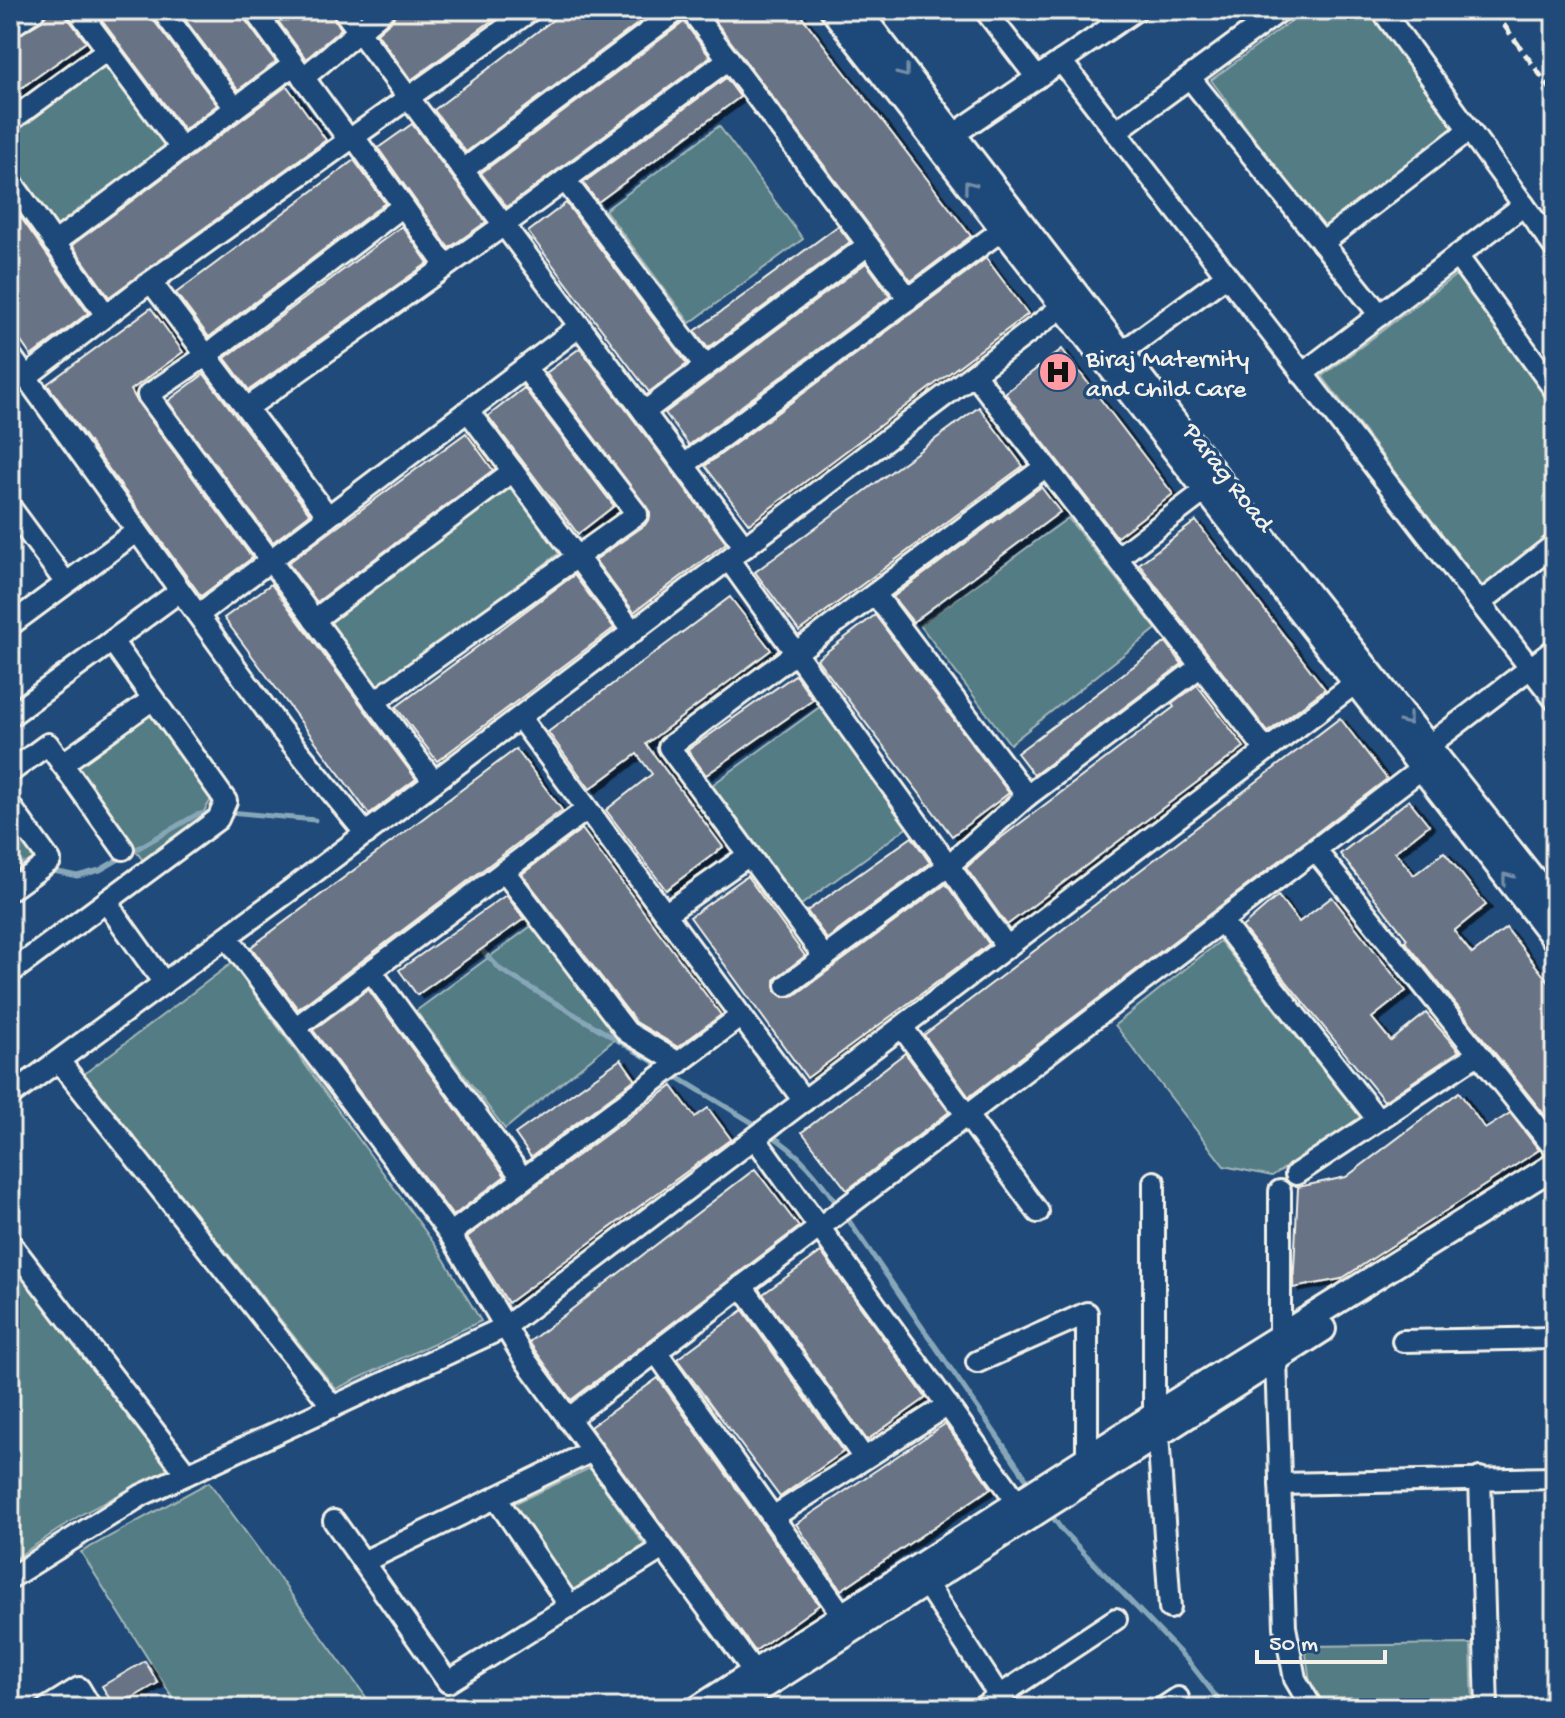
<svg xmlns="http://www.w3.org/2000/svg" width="1565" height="1718" font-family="'Gochi Hand',sans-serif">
<defs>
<filter id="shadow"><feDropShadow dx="6" dy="3.5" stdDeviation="0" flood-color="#0009"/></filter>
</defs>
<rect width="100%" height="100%" fill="#1f4a7a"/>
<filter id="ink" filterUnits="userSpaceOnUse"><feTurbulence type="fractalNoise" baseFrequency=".0125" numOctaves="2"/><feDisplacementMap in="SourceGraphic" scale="16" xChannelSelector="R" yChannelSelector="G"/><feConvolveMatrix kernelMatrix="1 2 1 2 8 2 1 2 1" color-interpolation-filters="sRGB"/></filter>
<g filter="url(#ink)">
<g fill="#537c84" stroke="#a4b6b6" stroke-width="2">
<polygon points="1306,10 1369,10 1458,129 1322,229 1211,80"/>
<polygon points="104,56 170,148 58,228 10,161 10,123"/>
<polygon points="719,126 803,239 690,323 605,210"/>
<polygon points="1456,275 1555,405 1555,532 1482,587 1322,376"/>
<polygon points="509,482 562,551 380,690 327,621"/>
<polygon points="1068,518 1156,629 1010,744 920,625"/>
<polygon points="148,706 214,795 196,824 145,863 69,764"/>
<polygon points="821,706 909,826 801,905 712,785"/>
<polygon points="10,823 36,858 10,878"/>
<polygon points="534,924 620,1035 505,1129 416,1011"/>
<polygon points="1220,941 1362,1119 1272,1176 1224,1166 1115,1025"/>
<polygon points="232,963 438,1249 481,1321 336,1389 84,1074"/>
<polygon points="10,1259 172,1467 82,1514 10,1562"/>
<polygon points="590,1468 644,1545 571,1591 511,1505"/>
<polygon points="209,1482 374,1708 179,1708 81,1552"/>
<polygon points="1471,1644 1473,1708 1325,1708 1310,1683 1305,1646"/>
</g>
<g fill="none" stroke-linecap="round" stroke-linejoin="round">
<g stroke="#87a7b9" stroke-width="5">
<polyline points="229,812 315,820"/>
<polyline points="10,861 32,866"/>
<polyline points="49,870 77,876 100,870 196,815 215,811"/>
<polyline points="478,946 501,970 662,1067"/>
<polyline points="674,1075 761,1128"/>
<path d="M769,1134c30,18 50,44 70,73"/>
<polyline points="845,1215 1026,1478"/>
<polyline points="1054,1519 1062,1530 1189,1662 1225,1708"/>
</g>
</g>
<g fill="#677386" stroke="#f4f1e8" stroke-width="2" filter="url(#shadow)">
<polygon points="48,10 65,10 68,18 86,42 10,96 10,40 42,21"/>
<polygon points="94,10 149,10 152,18 217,105 184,130"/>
<polygon points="178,10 241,10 244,18 276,62 238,90"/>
<polygon points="270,10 330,10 341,29 306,59"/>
<polygon points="397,10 506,10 411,80 377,33 393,19"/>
<polygon points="566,10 656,10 466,152 434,110"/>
<polygon points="707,10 797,10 971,236 911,281"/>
<polygon points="684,22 710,57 507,207 481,173"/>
<polygon points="726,78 740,97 598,202 583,183"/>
<polygon points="287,86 326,140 109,297 72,245"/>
<polygon points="412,124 486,222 449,248 378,148"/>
<polygon points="354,160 385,203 209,337 176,293"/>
<polygon points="10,202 88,313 31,356 10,326"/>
<polygon points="566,203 687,364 649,392 528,232"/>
<polygon points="402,226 428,263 249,390 225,358"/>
<polygon points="838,226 850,242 708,348 695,331"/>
<polygon points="986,258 1028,314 749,524 705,466"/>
<polygon points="866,263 890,296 689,445 665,413"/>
<polygon points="151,308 183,352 131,390 138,403 252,558 201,596 47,384"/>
<polygon points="580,348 726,543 634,612 595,560 645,525 650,517 650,512 546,373"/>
<polygon points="1062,349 1173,494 1117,537 1005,393"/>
<polygon points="204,374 310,514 273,542 168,401"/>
<polygon points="524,388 614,506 578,534 488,416"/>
<polygon points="979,407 1023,466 799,631 755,572"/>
<polygon points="466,433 493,470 317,602 288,563"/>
<polygon points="1041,487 1060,512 913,622 893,597"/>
<polygon points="1196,521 1325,689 1268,732 1139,564"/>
<polygon points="574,575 614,628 437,761 396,707"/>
<polygon points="271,584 416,779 369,814 224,618"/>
<polygon points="730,597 771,650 646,744 723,847 666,890 606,810 652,774 637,754 590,789 548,732"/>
<polygon points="875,615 1009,793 952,836 817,659"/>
<polygon points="1166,642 1182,664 1034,775 1017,753"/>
<polygon points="795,675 813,700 706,775 688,750"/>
<polygon points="1197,685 1244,747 1007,925 966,868 990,846 1174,707 1172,704"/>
<polygon points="1340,718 1387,779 969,1097 924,1035"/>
<polygon points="516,749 562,810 298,1009 251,947"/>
<polygon points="1409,800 1429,825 1395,852 1414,875 1444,852 1486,905 1454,931 1472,954 1506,928 1555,990 1555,1128 1405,941 1407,939 1340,854"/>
<polygon points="582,829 721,1015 678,1047 636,1022 522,874"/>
<polygon points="912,837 930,863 827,939 807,911"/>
<polygon points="747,876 805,956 775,979 776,992 783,997 795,995 946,884 989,944 807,1078 690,917"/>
<polygon points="506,895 524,919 417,995 399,970"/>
<polygon points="1278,896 1299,922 1332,897 1406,991 1372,1018 1391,1041 1426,1013 1459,1051 1384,1101 1242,927"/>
<polygon points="368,989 505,1176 453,1216 313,1030"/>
<polygon points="905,1053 949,1112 847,1190 802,1132"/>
<polygon points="621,1059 635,1079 531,1157 515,1134"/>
<polygon points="672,1086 695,1117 708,1108 731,1139 508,1303 467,1237"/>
<polygon points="1459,1092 1485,1129 1510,1113 1539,1150 1341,1279 1293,1288 1298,1187 1346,1177"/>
<polygon points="755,1169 799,1227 571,1400 529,1342"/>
<polygon points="821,1252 926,1398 867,1440 763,1294"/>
<polygon points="743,1310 843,1452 780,1497 677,1359"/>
<polygon points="658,1378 819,1605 755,1651 590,1427"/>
<polygon points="945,1424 991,1488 841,1590 796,1524"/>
<polygon points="145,1661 158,1683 115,1708 102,1686"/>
</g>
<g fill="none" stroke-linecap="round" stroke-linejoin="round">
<defs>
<g id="minor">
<polyline points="78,10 181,148"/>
<polyline points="162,10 235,108"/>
<polyline points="254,10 349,140"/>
<polyline points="343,10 745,547"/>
<polyline points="691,10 909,299"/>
<polyline points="985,10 1037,78"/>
<polyline points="1382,10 1555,248"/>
<polyline points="10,27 35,10"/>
<polyline points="1061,61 1555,700"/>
<polyline points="303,78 384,10"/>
<polyline points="1190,78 1380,315"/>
<polyline points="10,121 107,50"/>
<polyline points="1115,132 1281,10"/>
<polyline points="953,135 1136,10"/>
<polyline points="354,137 446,266"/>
<polyline points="463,170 678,10"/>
<polyline points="10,180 106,315"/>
<polyline points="565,180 705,366"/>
<polyline points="403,206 207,355 148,395 434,782"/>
<polyline points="54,243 293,65"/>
<polyline points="1322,243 1469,130"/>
<polyline points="1457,256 1555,390"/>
<polyline points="151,282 328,516"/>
<polyline points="1121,353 1226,276"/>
<polyline points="10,355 281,730 366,834"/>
<polyline points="974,374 1266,750"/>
<polyline points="1302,374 1524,205"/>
<polyline points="26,377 138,291 531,10"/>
<polyline points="247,408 504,225 729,59"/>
<polyline points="468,411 633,632"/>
<polyline points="644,412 868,245"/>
<polyline points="684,465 1003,229"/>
<polyline points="10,507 66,583"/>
<polyline points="1117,558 1206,490"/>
<polyline points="729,560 1007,947"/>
<polyline points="875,594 1027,796"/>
<polyline points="1480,603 1555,544"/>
<polyline points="198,615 580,326"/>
<polyline points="314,620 513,471"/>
<polyline points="10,625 137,531"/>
<polyline points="374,702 637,514 525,368"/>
<polyline points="10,716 180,591"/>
<polyline points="520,718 804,1101"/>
<polyline points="1428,746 1555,649"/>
<polyline points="62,764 153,699"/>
<polyline points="10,772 48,744 123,849"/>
<polyline points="10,806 50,861 10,890"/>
<polyline points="1315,850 1555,1149"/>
<polyline points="504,871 627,1032 679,1063"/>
<polyline points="106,902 164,983"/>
<polyline points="665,914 749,855"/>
<polyline points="1221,921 1378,1120"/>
<polyline points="227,937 450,1234 524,1358 763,1684"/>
<polyline points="825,958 669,747 1045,467"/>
<polyline points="371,971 523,1179"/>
<polyline points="10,973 218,819 226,801 112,641"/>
<polyline points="787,985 948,866 1027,796 1201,666"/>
<polyline points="902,1027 1038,1212"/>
<polyline points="295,1028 587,809"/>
<polyline points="59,1061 333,1407"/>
<polyline points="10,1096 300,883 1074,298"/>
<polyline points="755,1138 1018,1503"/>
<polyline points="1296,1174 1478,1054"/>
<polyline points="1154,1182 1154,1416"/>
<polyline points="1280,1191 1280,1337 1276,1359 1285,1627 1295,1679 1312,1708"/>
<polyline points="450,1234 741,1016"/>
<polyline points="10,1243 187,1474"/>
<polyline points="742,1286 864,1458"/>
<polyline points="1403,1341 1555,1338"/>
<polyline points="656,1352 843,1616"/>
<polyline points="977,1362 1087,1313 1087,1459"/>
<polyline points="568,1419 1421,769"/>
<polyline points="1158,1434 1170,1608"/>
<polyline points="1480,1478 1487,1708"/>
<polyline points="1280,1484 1555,1478"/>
<polyline points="496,1498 570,1606"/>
<polyline points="773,1517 948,1405"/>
<polyline points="334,1521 448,1682 663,1548"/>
<polyline points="363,1562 592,1451"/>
<polyline points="918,1571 1007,1708"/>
<polyline points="10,1578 142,1495 505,1327 1366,675"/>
<polyline points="47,1708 79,1688 91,1708"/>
<polyline points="981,1708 1116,1619"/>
<polyline points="1163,1708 1178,1698"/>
</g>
<g id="tertiary">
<polyline points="833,10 1555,939"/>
<polyline points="857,10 1267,542 1555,907"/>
<polyline points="699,1708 1170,1405 1555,1165"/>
<polyline points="730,1708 1323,1329"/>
</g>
</defs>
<use href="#minor" stroke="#f4f1e8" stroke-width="26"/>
<use href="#tertiary" stroke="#f4f1e8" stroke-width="30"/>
<use href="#minor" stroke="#1f4a7a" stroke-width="20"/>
<use href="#tertiary" stroke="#1f4a7a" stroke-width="24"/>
<polyline stroke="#f4f1e8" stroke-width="5" stroke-dasharray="12 6" stroke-linecap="butt" points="1493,10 1555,95"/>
</g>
<defs><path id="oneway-chevron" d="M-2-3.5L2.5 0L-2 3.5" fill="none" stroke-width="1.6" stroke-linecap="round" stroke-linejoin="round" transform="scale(2)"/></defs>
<g stroke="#748da6">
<use href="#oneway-chevron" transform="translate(904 72) rotate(52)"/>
<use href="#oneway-chevron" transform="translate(969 186) rotate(-128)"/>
<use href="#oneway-chevron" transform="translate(1407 720) rotate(52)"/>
<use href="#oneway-chevron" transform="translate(1507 878) rotate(-128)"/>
</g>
</g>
<defs>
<symbol id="hospital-disc" viewBox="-11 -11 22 22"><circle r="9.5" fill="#ff9aa2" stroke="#1f4a7a"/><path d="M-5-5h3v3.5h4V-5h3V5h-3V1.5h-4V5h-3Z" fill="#111"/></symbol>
</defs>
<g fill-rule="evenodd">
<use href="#hospital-disc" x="1036" y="350" width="44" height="44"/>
</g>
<g text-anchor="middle" stroke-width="7" stroke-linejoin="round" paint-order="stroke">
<g font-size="26" fill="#f4f1e8" stroke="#1f4a7a" text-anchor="start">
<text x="1086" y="366">Biraj Maternity<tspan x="1086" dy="30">and Child Care</tspan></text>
</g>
<g font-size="26" fill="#f4f1e8" stroke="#1f4a7a">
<text transform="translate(1230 476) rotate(52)" y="9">Parag Road</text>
</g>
</g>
<rect width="1565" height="1718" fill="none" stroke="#1f4a7a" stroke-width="40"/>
<rect x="20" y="20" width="1525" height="1678" fill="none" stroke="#f4f1e8" stroke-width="3" filter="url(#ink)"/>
<path d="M1257 1650v12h128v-12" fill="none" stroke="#f4f1e8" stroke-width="4"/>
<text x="1269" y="1650" font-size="24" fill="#f4f1e8" stroke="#1f4a7a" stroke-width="6" paint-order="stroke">50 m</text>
</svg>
